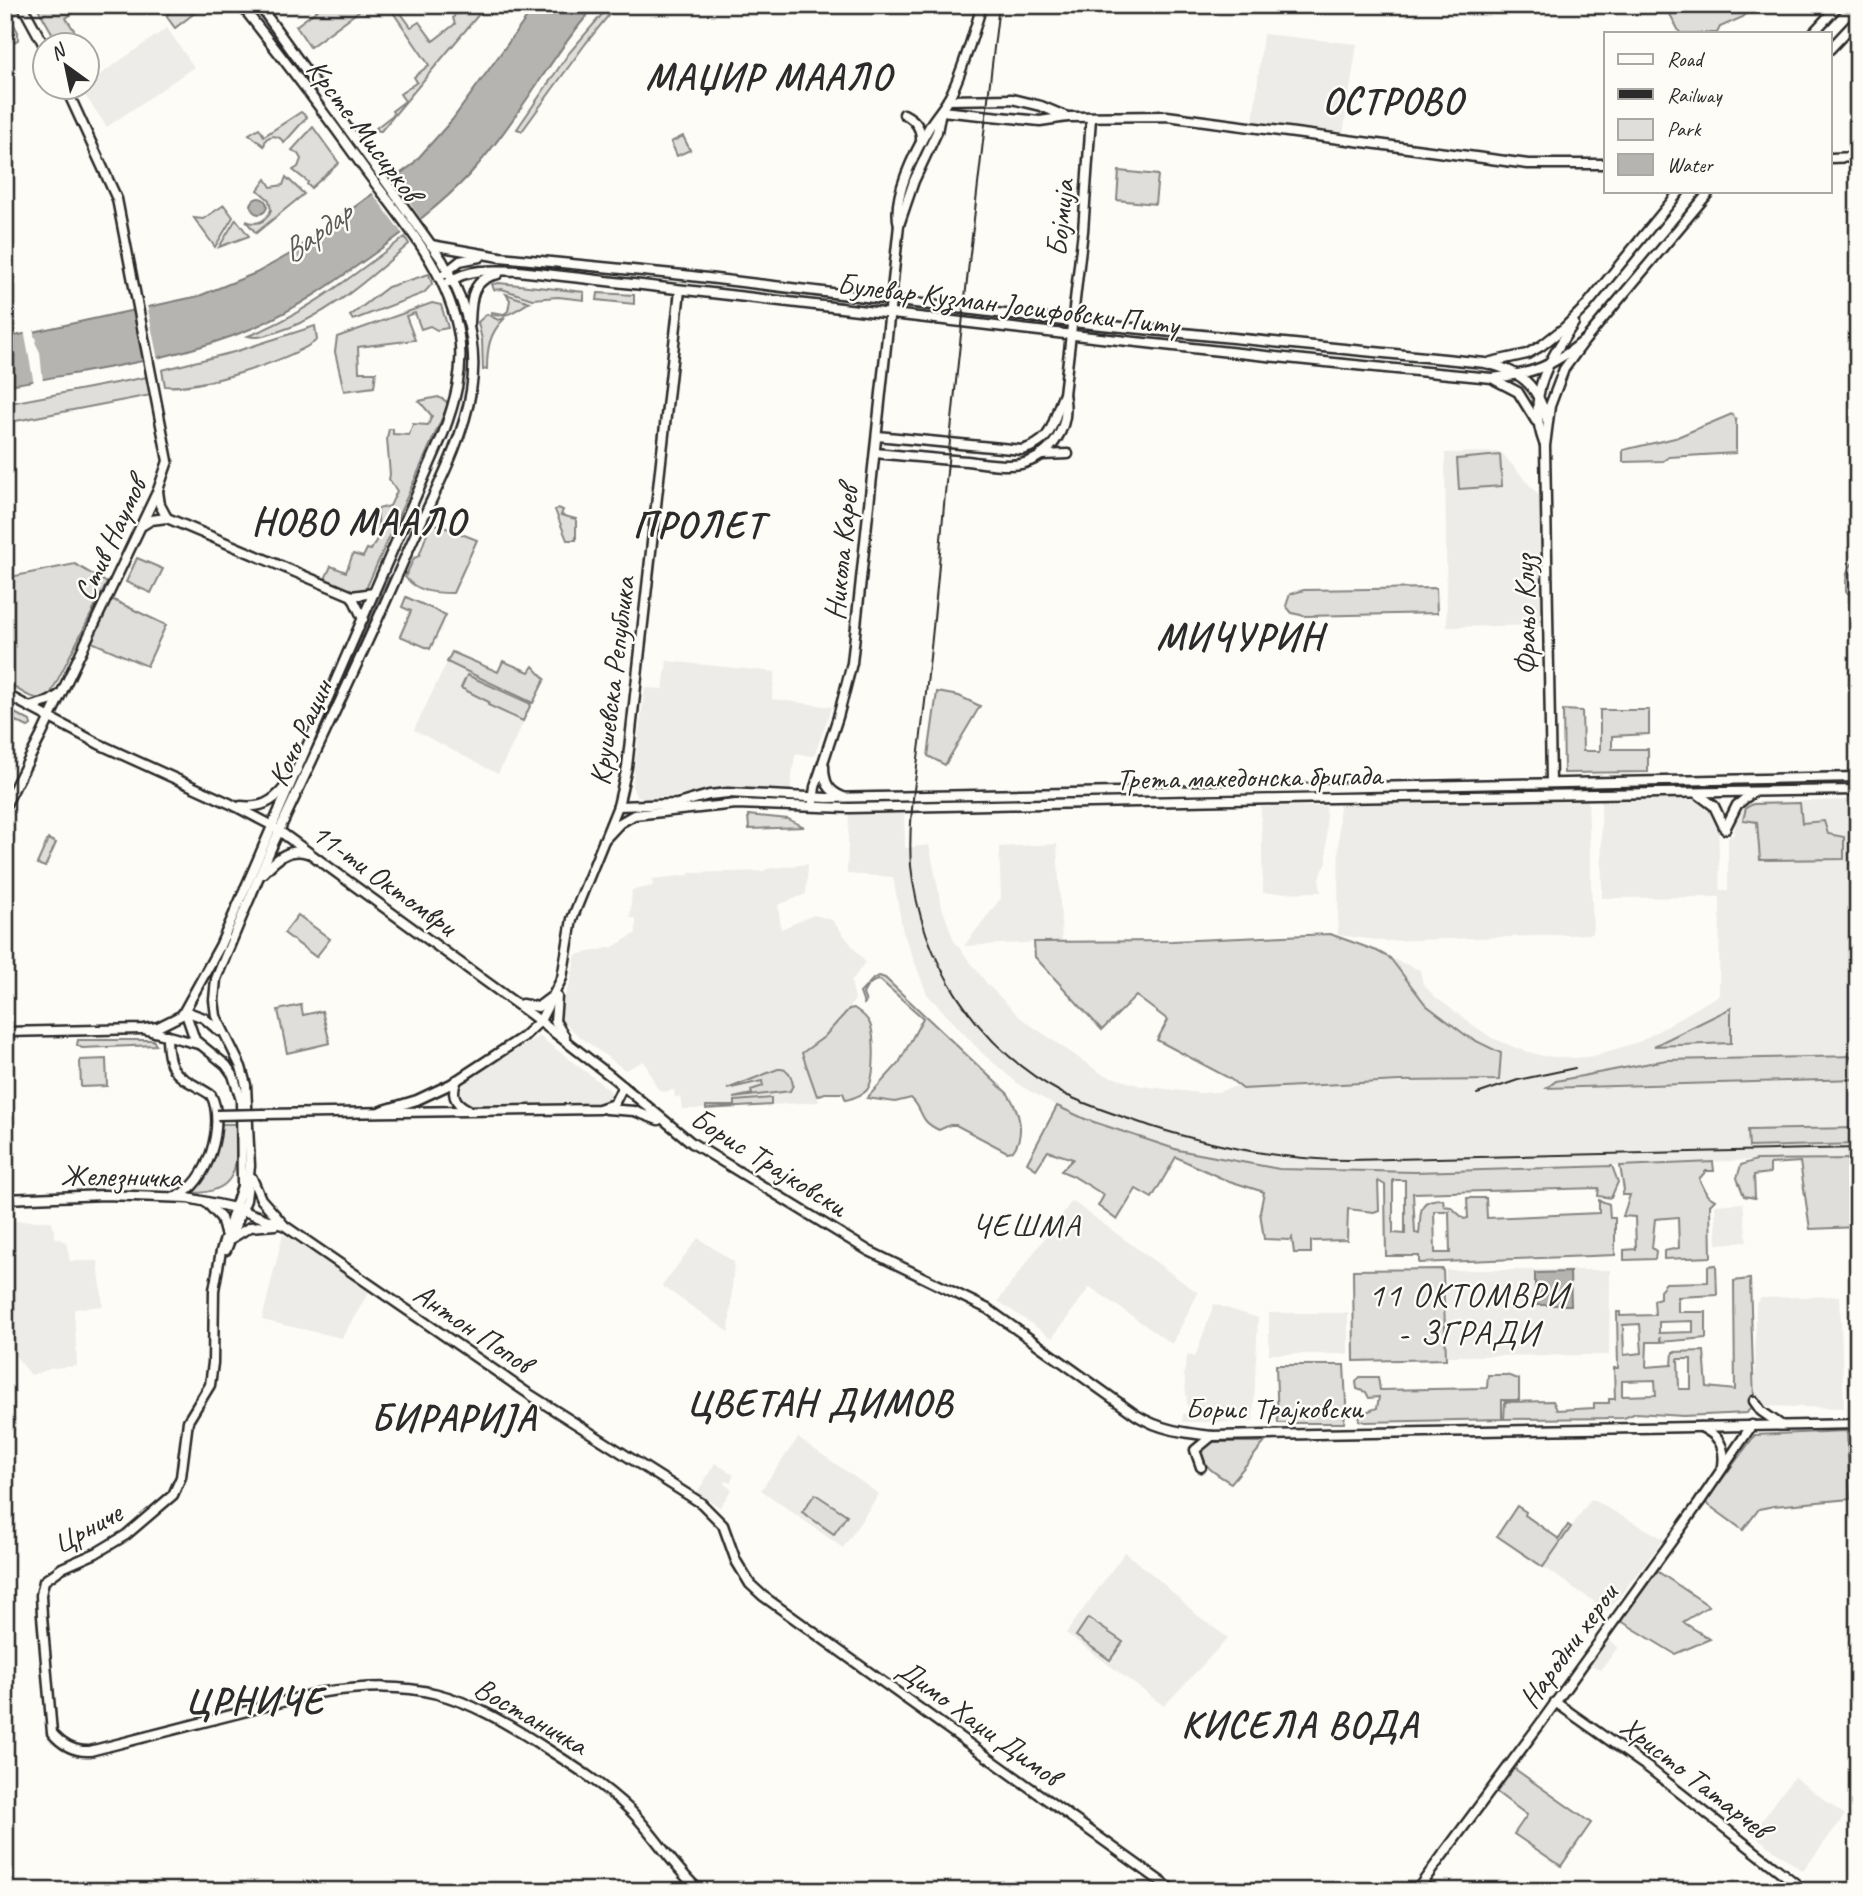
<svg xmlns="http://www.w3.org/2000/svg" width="1863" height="1896" font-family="Caveat,sans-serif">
<rect width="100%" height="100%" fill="#fdfcf7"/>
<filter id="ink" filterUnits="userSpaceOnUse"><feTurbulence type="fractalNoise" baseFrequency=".0143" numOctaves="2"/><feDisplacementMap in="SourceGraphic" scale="14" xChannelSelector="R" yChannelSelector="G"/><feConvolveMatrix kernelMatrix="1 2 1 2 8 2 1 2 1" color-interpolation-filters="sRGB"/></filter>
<g filter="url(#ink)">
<g fill="#edece8">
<polygon points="167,28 194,67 107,127 80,88 88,88 88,83"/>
<polygon points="1263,34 1357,44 1343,135 1253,124"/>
<polygon points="1501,452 1541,498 1543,625 1447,627 1445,453"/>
<polygon points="667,661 775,672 772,699 832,707 814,756 795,754 790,791 721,789 650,800 636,796 632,786 645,688 663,689"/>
<polygon points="447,662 533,703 498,774 414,730"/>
<polygon points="1699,797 1708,806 1718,823 1720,890 1728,890 1728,838 1734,834 1736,818 1746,806 1754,802 1858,800 1858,1159 1756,1160 1415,1172 1348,1172 1279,1169 1178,1150 1085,1119 1057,1106 1021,1086 982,1053 927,994 903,932 893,877 847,874 849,813 904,811 905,848 929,845 942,907 954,941 988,985 1022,1019 1102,1074 1141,1086 1200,1093 1218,1092 1233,1087 1498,1080 1501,1053 1468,1037 1426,1005 1390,958 1420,970 1423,984 1434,996 1473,1025 1492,1038 1516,1048 1542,1056 1574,1058 1594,1056 1641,1041 1719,995 1720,897 1602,898 1601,800"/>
<polygon points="1588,799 1593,934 1385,941 1338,935 1339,802 1458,802"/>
<polygon points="1326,806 1327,862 1319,878 1321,892 1263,893 1261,807"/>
<polygon points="1057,844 1062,941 964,946 1001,898 999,847"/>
<polygon points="808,864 806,894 778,905 781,929 814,915 832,920 865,962 851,982 855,999 847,1012 824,1037 803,1053 819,1102 706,1109 682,1109 680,1097 675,1097 674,1090 663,1092 657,1088 644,1061 625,1070 579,1036 561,1020 560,1007 570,983 576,955 613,947 636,933 636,918 630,918 632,890 653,886 652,879 689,875 689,873 765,871 766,869"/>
<polygon points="539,1036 611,1091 610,1100 601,1105 475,1106 465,1101 462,1097 462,1087 469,1079"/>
<polygon points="1072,1201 1198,1293 1172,1344 1090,1287 1052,1338 998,1301"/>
<polygon points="1743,1203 1747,1242 1717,1244 1715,1205"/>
<polygon points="5,1221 52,1221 55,1237 66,1242 70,1261 98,1261 103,1306 74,1309 77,1366 53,1368 31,1375 5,1343"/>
<polygon points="283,1234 370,1290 342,1338 262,1320"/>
<polygon points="698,1238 734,1262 729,1332 662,1286"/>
<polygon points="1446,1270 1610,1270 1609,1355 1446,1356"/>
<polygon points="1840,1296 1844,1408 1760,1406 1755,1390 1756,1303 1761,1298"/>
<polygon points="1214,1304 1258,1318 1253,1422 1182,1422 1183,1414 1188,1413 1184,1373 1188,1354 1195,1357"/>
<rect x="1269" y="1313" width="79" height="41"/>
<polygon points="798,1438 879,1494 843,1548 761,1490"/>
<polygon points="715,1463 734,1475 730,1483 726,1481 724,1484 732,1489 720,1507 697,1493"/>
<polygon points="1591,1499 1664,1539 1608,1611 1543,1567"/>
<polygon points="1125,1552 1159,1580 1197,1615 1228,1638 1164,1706 1066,1633"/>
<polygon points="1607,1640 1618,1647 1601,1670 1589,1664"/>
<polygon points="1794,1777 1845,1815 1803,1871 1752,1834"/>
</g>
<g fill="#dfdeda" stroke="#858482" stroke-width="2" fill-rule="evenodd">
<polygon points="36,5 85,5 66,18 84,45 59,45"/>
<polygon points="170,5 205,5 175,28 167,17"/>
<polygon points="324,5 367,5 310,47 296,26"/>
<path d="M388,5h7l16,22 8,-5 14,19 22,-17 -2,-6 2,-4c11,0 15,-9 28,-9l2,2 -104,124h-2l-3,-3 18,-14 -2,-3 13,-10 -5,-7 17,-12 -3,-5 15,-12z"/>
<polygon points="610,5 617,5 586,43 522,131 517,129 569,53"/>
<polygon points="1665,5 1756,5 1743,17 1720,27 1717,33 1680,33"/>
<polygon points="5,8 18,32 18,40 6,46 6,55"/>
<path d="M301,112l6,5 -23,26c-4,-7 -11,-9 -18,-4l-2,7 -15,-12 10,-6 5,8z"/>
<polygon points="313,127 339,163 311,188 307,184 308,182 293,170 298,167 301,159 298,154 292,150"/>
<polygon points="683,136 690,150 677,156 671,142"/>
<polygon points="1119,171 1158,175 1155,204 1117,200"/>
<path d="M286,177l18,17 -48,39 -10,-12c12,5 20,0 25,-11l-2,-10 -11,-10 8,-11 5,8 12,-2z"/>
<polygon points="224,205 233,217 215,247 194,218 203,219"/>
<polygon points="236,219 249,236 219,247"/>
<path d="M405,237l4,7c-41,35 -81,73 -135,89 -9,2 -16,6 -26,3 59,-22 107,-63 157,-99z"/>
<polygon points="429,274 432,284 424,293 353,320 350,316 388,287"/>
<polygon points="499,283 584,292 584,300 558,297 532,299 502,289 494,290 492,284"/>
<polygon points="598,293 634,295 634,304 597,300"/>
<path d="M506,294l24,8c-13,7 -25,18 -39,12l1,-2 12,2 4,-3 2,-11z"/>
<polygon points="432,303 441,305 448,328 437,330 430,326 421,329 415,313 406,316 415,340 358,347 359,372 376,372 374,387 344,391 335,352 337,337"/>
<path d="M487,314l11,6 7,-2c-16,15 -18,31 -18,51l-4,1 -1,-30 -4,-18z"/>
<path d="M315,326l2,14c-25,20 -120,50 -152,46l-3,-16 72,-18z"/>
<polygon points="147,377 151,395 5,423 5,404"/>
<polygon points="438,397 446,401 448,405 366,589 356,592 325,579 331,566 346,572 353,554 363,557 367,549 371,550 378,537 378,509 390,506 397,491 389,479 390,475 387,438 389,429 393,429 393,434 409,435 413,424 428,425 432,416 419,401"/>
<polygon points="1732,414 1736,420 1736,453 1669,457 1663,461 1623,462 1623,450 1675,438"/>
<polygon points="1500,455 1502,486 1459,489 1457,459"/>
<polygon points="558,508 563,510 561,515 576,519 576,540 567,540 555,510"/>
<path d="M431,522l46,18 -24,53c-19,0 -36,-1 -48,-16l9,-19 5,-2z"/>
<polygon points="137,558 163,569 151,593 126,582"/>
<path d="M1855,562h3v31l-8,1 -4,-2c0,-11 -1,-25 9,-30z"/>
<path d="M75,564l32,19 -58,114c-16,6 -31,-8 -44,-16v-103z"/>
<polygon points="386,577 389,578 285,807 283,807"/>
<polygon points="1436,588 1437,613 1305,616 1292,613 1286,606 1290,594 1304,590"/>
<polygon points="107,597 166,625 147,666 87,640"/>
<polygon points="406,597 446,615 430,649 400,636 411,611 402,607"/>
<polygon points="452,652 498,672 503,661 529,672 533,666 545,679 533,703 447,662"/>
<polygon points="467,675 531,704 523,721 488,705 489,702 461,688"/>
<polygon points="937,692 959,696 980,706 945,765 928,756"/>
<polygon points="5,708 30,721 31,725 28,727 5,716"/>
<polygon points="1563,710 1582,711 1583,751 1600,751 1600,710 1649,710 1649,734 1612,736 1612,749 1648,749 1648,772 1564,773"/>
<polygon points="720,797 790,802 790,804 746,799 691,804"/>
<polygon points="1800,803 1802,823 1824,821 1828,834 1844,837 1844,859 1760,860 1757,822 1743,820 1746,808 1753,804"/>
<polygon points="748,815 788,819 804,827 749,829"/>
<polygon points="48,839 56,843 45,867 37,864"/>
<polygon points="298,915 330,939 316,957 284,933"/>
<polygon points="1330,934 1377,951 1390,958 1426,1005 1468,1037 1501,1053 1499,1080 1400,1081 1243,1089 1229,1078 1157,1040 1168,1020 1136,996 1102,1030 1035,957 1034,942 1172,941"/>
<path d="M879,976l6,2 123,116c11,16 18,40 5,57l-6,1 -51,-27h-6l-11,5c-22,-10 -14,-19 -28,-32l-16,4 -28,-4 32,-35 24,-45 -43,-38c-8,0 -14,7 -17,14l3,8 -2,2 -4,-11 13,-14z"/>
<polygon points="301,1005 303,1015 322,1011 330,1043 287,1053 278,1010"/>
<path d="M854,1008c6,4 13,9 16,16 5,12 6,57 -4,67 -5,5 -13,7 -20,9l-3,-7h-18l-8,3 -15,-43 22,-16 25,-28z"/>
<polygon points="1731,1008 1731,1043 1654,1046"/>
<polygon points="78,1040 153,1040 156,1045 82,1048 77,1045"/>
<polygon points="1858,1056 1858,1079 1547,1088 1556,1081 1666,1060"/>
<polygon points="106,1059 107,1086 81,1087 80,1060"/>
<path d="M778,1069c11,-1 13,6 15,16l-3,6 -57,7 19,-4 -1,-4 12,-4 -1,-5 -35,8z"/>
<polygon points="771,1098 771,1105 706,1109 706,1106 735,1106 735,1101"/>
<path d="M1057,1106l28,13 93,31 101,19 136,3 197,-6 6,16 -7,16 -13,-2 1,-8 -186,5 2,40 4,1c3,-21 -4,-35 24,-35l1,7 7,1 13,12 4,-1 -1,-20h19l1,20 112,-5v-13l10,4 1,14h5v37l-196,8v-7h-33l-1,-71 -7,-4 1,29 -5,2 -26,-3 -1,31 -36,1v12h-17l-2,-15 -1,2 -27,-1 -4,-27 4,-20 -41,-13 -47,-22 -24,41 -16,-9 -19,31 -19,-14 6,-11 -31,-19 -12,-5 12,-12 -25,-8 -12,18 -9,-6zM1393,1180h12v54l-12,-1zM1434,1211h15l1,42h-15z"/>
<path d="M222,1124h15c-1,37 5,68 -43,69l18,-33z"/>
<polygon points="1858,1128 1858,1144 1749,1147 1748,1130"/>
<polygon points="1858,1159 1858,1227 1810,1229 1800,1162 1770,1164 1770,1173 1754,1175 1755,1198 1744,1196 1737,1178 1741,1165 1756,1160"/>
<polygon points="1713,1162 1714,1171 1706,1171 1699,1179 1707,1195 1715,1200 1710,1205 1711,1257 1664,1259 1664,1251 1679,1248 1678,1217 1655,1219 1652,1248 1656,1251 1655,1259 1624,1260 1624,1250 1636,1249 1635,1217 1623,1216 1630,1195 1622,1195 1624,1190 1620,1166"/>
<path d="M1716,1265l1,30 -39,2v15h28v26l-45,4 -1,-5v5h-13l-1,25 26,-2 1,-13 31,-1 3,36 28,3 -1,-109 16,-2 4,122 -7,12 -64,3 -47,-3 -12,5 -120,1 1,-17 48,-1 4,9 37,-2v-5h15v-4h6l-1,-31h4l-1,-56h3v4l35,-1 -1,-15 6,-2v-8l6,-7 42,-1v-16zM1693,1321v11l-34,1v-11zM1640,1324l2,29 -18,2 -1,-30zM1678,1359h13v30h-12zM1655,1380l1,15 -34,1v-15z"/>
<polygon points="1443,1269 1446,1359 1354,1361 1353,1270"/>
<polygon points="1276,1365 1344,1365 1346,1403 1344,1423 1278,1423"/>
<polygon points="1488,1375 1506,1375 1519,1379 1519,1400 1502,1400 1502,1419 1365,1422 1359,1420 1360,1414 1377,1408 1379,1397 1369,1398 1366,1392 1357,1389 1356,1382 1360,1377 1378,1377 1380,1390 1487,1388"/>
<polygon points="1847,1431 1850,1499 1774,1506 1759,1509 1743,1530 1707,1504 1706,1501 1755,1435"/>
<path d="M1212,1442h53l-34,41c-13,-8 -29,-16 -31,-32l5,-7z"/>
<polygon points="815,1494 847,1515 834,1534 802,1512"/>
<polygon points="1517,1506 1526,1512 1525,1515 1559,1539 1568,1525 1571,1527 1543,1567 1497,1536"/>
<polygon points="1657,1571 1709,1606 1683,1622 1710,1639 1675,1654 1621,1621"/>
<polygon points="1088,1618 1123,1642 1110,1660 1076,1636"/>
<polygon points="1512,1767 1591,1823 1561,1866 1514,1834 1527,1815 1495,1791"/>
</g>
<g fill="#b5b4b1" stroke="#7e7d7b" stroke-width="2">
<path d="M536,5h60c-47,53 -79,118 -127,170 -28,30 -61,54 -94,78 -39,28 -78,56 -122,75 -78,33 -165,42 -248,58v-48l194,-42 57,-23 34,-19 122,-89 40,-45z"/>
<circle cx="259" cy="206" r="8"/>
<polygon points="1570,1272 1571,1305 1535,1305 1535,1273"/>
</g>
<g fill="#fdfcf7">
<polygon points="392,176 423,222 404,236 371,191"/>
<polygon points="147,305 158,360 144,363 133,308"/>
<polygon points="34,328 34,336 37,339 35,342 40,352 43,382 34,384 24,330"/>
</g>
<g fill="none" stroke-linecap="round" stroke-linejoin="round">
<defs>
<g id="minor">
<polyline points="22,5 46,49"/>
<polyline points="1813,33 1839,5"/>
<polyline points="1830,49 1858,19"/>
<polyline points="948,100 1012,99 1041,106 1067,117"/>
<polyline points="941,111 1040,121 1067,117 1167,116 1528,164 1606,164"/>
<path d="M904,114c12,6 18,15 17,28"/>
<polyline points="1830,158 1858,157"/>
<polyline points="899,225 914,181 937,132 941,111"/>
<path d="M431,245l69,12 183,18 389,47 413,41c36,8 52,21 62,57"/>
<polyline points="445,273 460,261 480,257"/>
<path d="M449,282c20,-14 46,-12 69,-11 325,36 649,78 974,107 40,-4 62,-12 94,-39"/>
<path d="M470,323c1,-24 1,-44 28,-49"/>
<polyline points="1491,362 1527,354 1541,346 1564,328 1586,306 1680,191"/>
<polyline points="1495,380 1518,392 1536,421"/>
<path d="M877,436l145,14c35,-10 29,-30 42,-56"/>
<path d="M1544,443c-18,-48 4,-81 30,-120"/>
<path d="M875,453c31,3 61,6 92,8 17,2 36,6 54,3 32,-8 50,-38 43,-70l19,-163 8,-113"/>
<polyline points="1041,455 1068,454"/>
<polyline points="158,491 160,505 167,518"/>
<polyline points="143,525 151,520 167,518 352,596 374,593"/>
<polyline points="352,596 363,619"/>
<path d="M5,694l94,50 132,60 40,21 262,191 79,61 80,66 177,108 119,58 148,106c24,15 49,18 76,21l646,-12"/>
<polyline points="29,707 50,701 59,695"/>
<path d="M824,766c0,16 4,25 19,31"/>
<polyline points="1551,782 1545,446 1550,406 1564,369 1586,339 1710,191"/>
<polyline points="1698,794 1714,806 1725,829"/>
<path d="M813,802l2,-15 23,-70 14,-54 47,-438c-8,-28 18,-77 32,-101 7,-11 16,-20 21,-32 13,-28 21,-57 30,-87"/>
<polyline points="5,806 41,736 158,490 168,461 117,199 66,88"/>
<path d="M241,806c19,2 31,-3 43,-18"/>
<polyline points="618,806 677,804 709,795 728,793 827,798 1858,777"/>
<polyline points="1725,829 1737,805 1752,793"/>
<polyline points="604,840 620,823 634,815 736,804 849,808 1334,798 1858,790"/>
<path d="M262,874c13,-13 25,-27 45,-21"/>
<polyline points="557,997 555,1021 565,1037"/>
<polyline points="522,1004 538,1007 550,998"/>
<path d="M185,1011l10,29 31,25 7,10 8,25 1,86 -21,65 -7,39 -1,73 -3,22 -22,36 -7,56 -8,18 -47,40 -30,18 -34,15 -18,13 -3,14 1,21 10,117c10,12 22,19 38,18l227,-58c102,-15 141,-1 227,54 30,19 60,38 86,63 25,25 44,58 70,81"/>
<polyline points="185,1011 204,1018 219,1031"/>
<polyline points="147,1030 198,1044"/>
<path d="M5,1032l139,-3 14,-2 24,-12 38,-69 223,-512c12,-32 21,-64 16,-98 -10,-64 -56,-115 -93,-165 -40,-56 -82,-112 -125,-166"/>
<path d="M167,1035c0,43 13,40 44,60 15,28 -3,90 -34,101"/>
<path d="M457,1080c-6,13 -3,23 10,29"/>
<polyline points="606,1109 634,1111 658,1120"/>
<polyline points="381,1111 417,1100 451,1084 523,1037 540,1021 562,978 572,919 618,806 627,767 680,290"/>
<polyline points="263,1114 599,1109 614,1104 623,1086"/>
<polyline points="252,1178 261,1199 283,1224"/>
<polyline points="5,1199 105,1195 188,1198 235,1208 285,1226 529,1394 701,1503 723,1525 736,1561 750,1584 763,1596 1174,1891"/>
<polyline points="207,1203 221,1218 225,1233"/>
<polyline points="232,1238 250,1227 275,1225"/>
<path d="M226,1250l20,-50 4,-34 -4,-81 -5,-18 -25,-51 -2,-16 2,-21c19,-46 38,-92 58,-137 44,-96 91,-191 133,-289 21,-49 56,-109 64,-162 8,-46 -6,-91 -29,-131l-183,-255"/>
<polyline points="1754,1401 1761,1411 1781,1425"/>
<path d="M1701,1427c17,8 25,19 22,39"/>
<polyline points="1201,1467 1195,1450 1212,1436"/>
<polyline points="1555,1702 1650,1769 1805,1891"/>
<polyline points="1416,1891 1540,1724 1699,1503 1752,1425"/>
</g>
</defs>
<use href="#minor" stroke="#2b2b2b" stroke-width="13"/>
<use href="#minor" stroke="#fdfcf7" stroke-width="8"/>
<g stroke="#2b2b2b" stroke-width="2">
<path d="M999,5c-22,190 -46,380 -61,571 -5,56 -11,111 -18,167 -5,40 -12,81 -9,123 10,95 66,181 151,227 28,14 58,23 88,33 66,21 130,34 200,34l508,-12"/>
<polyline points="1477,1094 1518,1080 1575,1068"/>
</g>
<defs>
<polyline id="minor-bridge" points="217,1115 263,1114"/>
</defs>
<use href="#minor-bridge" stroke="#2b2b2b" stroke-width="13" stroke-linecap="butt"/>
<use href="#minor-bridge" stroke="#fdfcf7" stroke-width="8"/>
</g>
</g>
<g text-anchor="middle" stroke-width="5" stroke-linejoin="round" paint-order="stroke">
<g font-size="30" fill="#2b2b2b" stroke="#fdfcf7">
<text transform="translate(364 130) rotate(53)" y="10">Крсте Мисирков</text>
<text transform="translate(1060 218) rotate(-84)" y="10">Бојмија</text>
<text transform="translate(1008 304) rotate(7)" y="10">Булевар Кузман Јосифовски Питу</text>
<text transform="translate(110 539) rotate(-65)" y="10">Стив Наумов</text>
<text transform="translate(841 553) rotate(-84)" y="10">Никола Карев</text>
<text transform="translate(1525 615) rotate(-91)" y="10">Фрањо Клуз</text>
<text transform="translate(612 681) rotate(-83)" y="10">Крушевска Република</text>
<text transform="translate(300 733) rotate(-65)" y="10">Кочо Рацин</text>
<text transform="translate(1249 777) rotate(-1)" y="10">Трета македонска бригада</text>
<text transform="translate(384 879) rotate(36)" y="10">11-ти Октомври</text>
<text transform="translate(769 1162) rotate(32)" y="10">Борис Трајковски</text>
<text transform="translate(121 1176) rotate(1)" y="10">Железничка</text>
<text transform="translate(473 1328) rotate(34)" y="10">Антон Попов</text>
<text x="1274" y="1418">Борис Трајковски</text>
<text transform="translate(87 1528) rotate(-29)" y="10">Црниче</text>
<text transform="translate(1568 1646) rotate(-54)" y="10">Народни херои</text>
<text transform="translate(531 1716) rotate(30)" y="10">Востаничка</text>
<text transform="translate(979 1722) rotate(36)" y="10">Димо Хаџи Димов</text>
<text transform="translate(1695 1777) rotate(38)" y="10">Христо Татарчев</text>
</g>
<g font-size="32" font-style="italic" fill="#5b5b5a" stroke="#fdfcf7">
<text transform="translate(316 232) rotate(-36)" y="11">Вардар</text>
</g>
<g font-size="32" letter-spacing="2" fill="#2b2b2b" stroke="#fdfcf7">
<text x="1027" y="1236">ЧЕШМА</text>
</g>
<g font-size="33" letter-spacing="2" fill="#2b2b2b" stroke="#fdfcf7">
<text x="1469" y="1306">11 ОКТОМВРИ<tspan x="1469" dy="38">- ЗГРАДИ</tspan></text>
</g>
<g font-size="37" font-weight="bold" letter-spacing="2" fill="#2b2b2b" stroke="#fdfcf7">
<text x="769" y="89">МАЏИР МААЛО</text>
<text x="1393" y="113">ОСТРОВО</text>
<text x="359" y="534">НОВО МААЛО</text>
<text x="699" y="537">ПРОЛЕТ</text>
<text x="1240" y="649">МИЧУРИН</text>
<text x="820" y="1415">ЦВЕТАН ДИМОВ</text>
<text x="454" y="1430">БИРАРИЈА</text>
<text x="255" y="1713">ЦРНИЧЕ</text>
<text x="1300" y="1737">КИСЕЛА ВОДА</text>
</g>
</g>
<rect width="1863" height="1896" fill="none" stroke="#fdfcf7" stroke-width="28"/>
<rect x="14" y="14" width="1835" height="1868" fill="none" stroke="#2b2b2b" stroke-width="2.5" filter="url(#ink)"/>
<rect x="1604" y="32" width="228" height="161" fill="#fdfcf7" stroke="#a9a8a5" stroke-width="2"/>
<rect x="1618" y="54" width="35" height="10" fill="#fdfcf7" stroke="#a9a8a5" stroke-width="2"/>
<text x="1667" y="66" font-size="21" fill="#2b2b2b">Road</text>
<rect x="1618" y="89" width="35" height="10" fill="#2b2b2b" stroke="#a9a8a5" stroke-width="2"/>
<text x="1667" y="102" font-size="21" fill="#2b2b2b">Railway</text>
<rect x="1618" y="119" width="35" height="21" fill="#dfdeda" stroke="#a9a8a5" stroke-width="2"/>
<text x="1667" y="136" font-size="21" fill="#2b2b2b">Park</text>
<rect x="1618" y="154" width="35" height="21" fill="#b5b4b1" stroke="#a9a8a5" stroke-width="2"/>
<text x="1667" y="172" font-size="21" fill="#2b2b2b">Water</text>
<g transform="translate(66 66) rotate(327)"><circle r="33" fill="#fdfcf7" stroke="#a9a8a5" stroke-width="2"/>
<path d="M0-5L12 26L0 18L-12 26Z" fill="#2b2b2b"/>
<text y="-10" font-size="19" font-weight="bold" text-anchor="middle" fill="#2b2b2b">N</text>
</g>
</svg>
